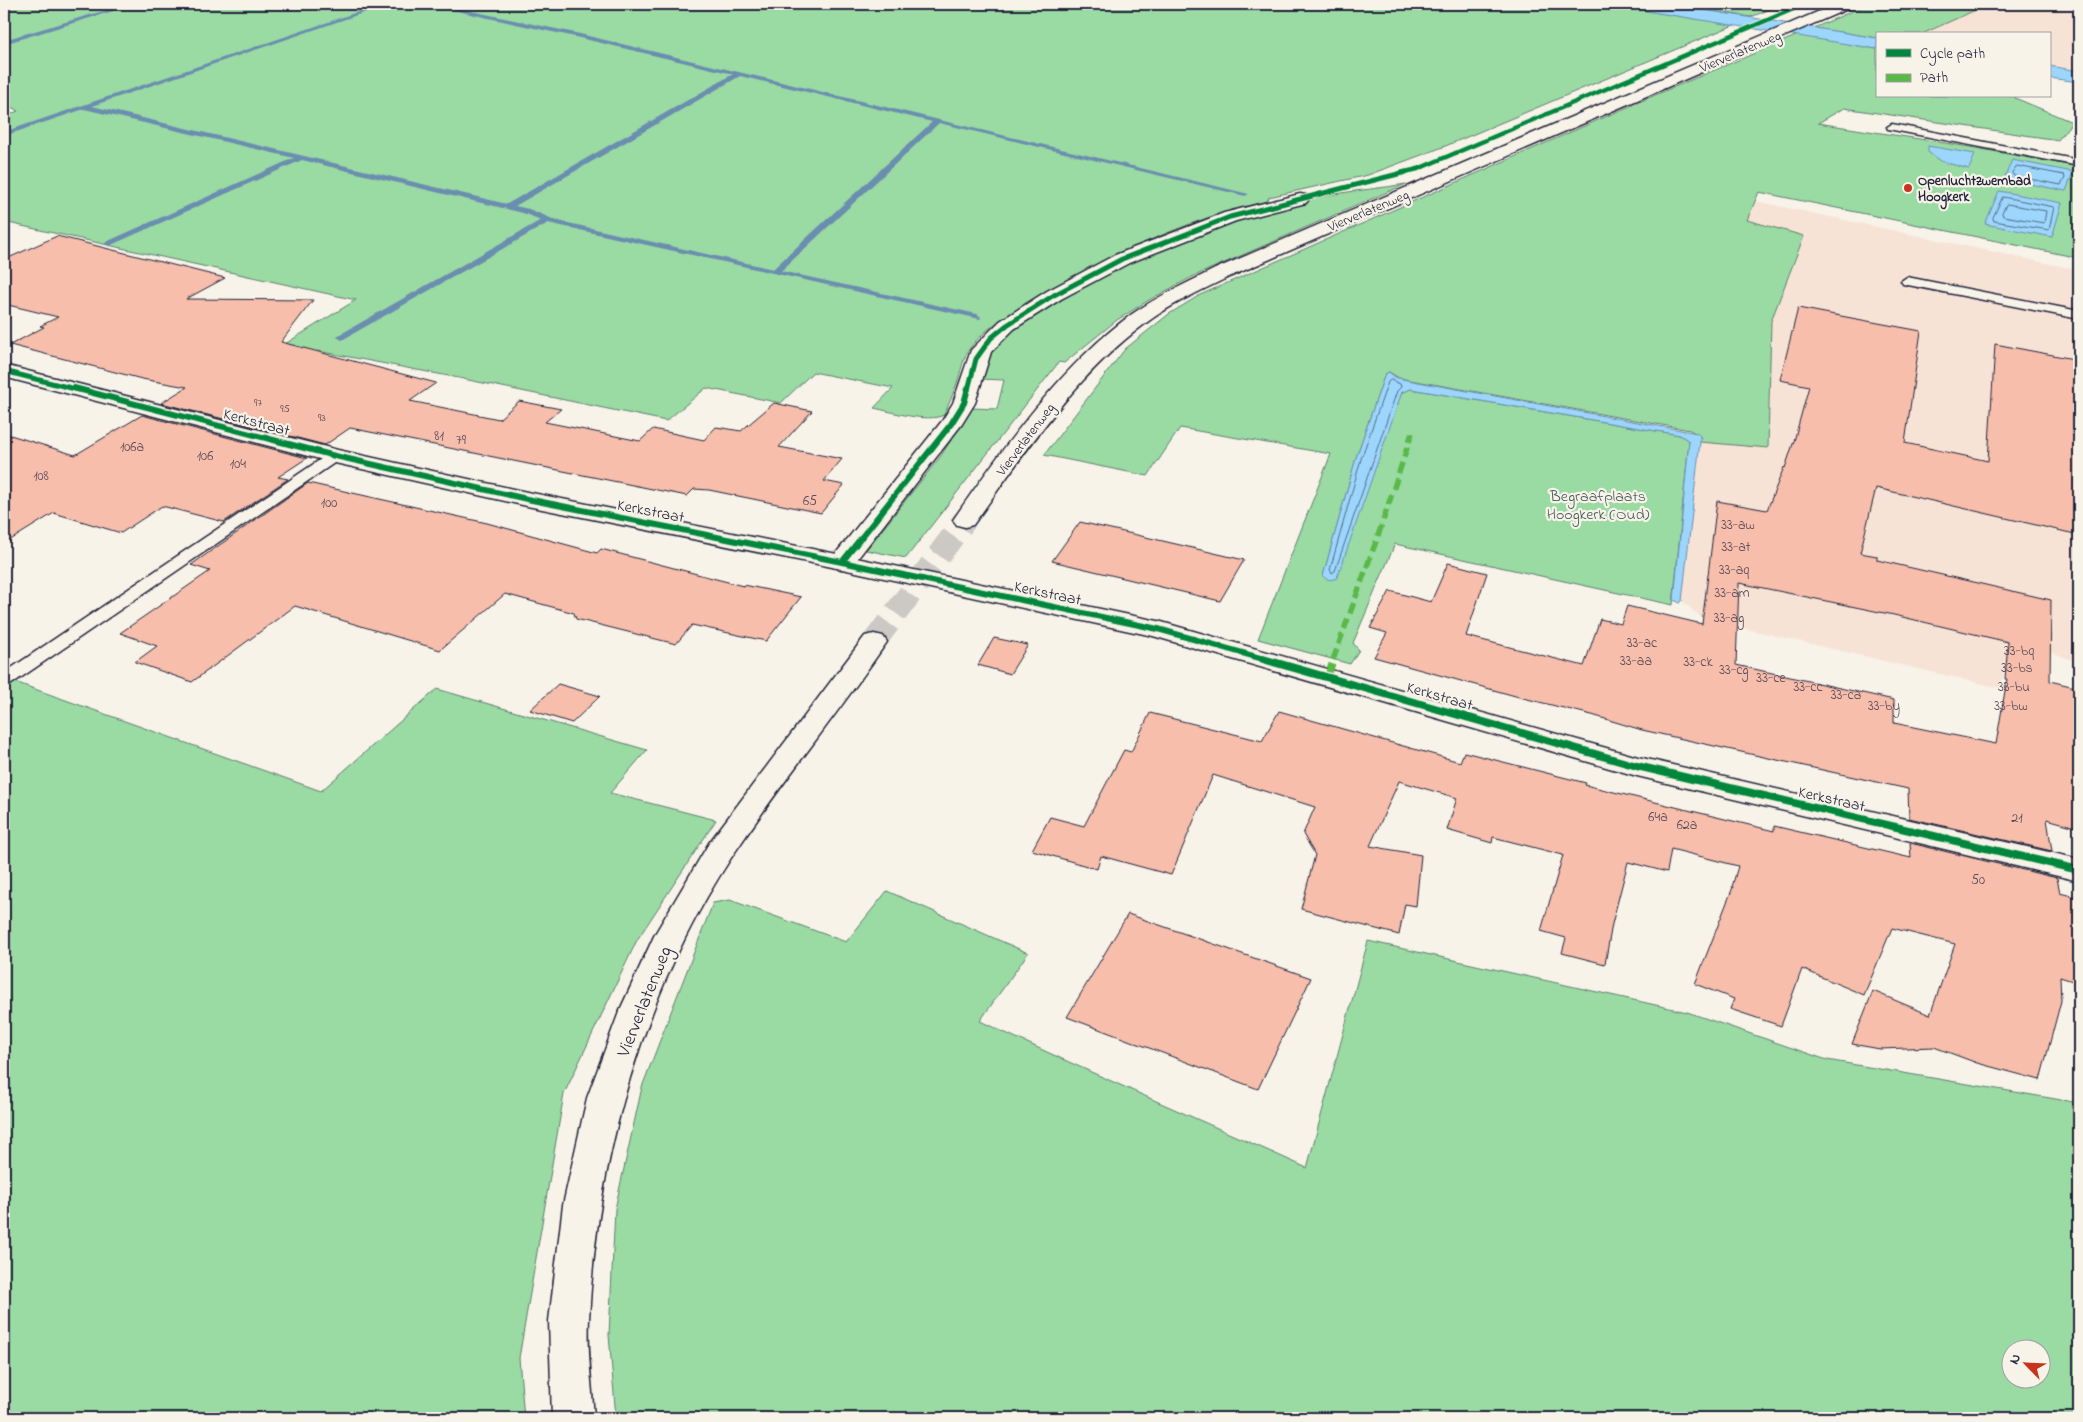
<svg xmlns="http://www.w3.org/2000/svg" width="2083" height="1422" font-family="'Indie Flower',sans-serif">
<rect width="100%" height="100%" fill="#f7f3e8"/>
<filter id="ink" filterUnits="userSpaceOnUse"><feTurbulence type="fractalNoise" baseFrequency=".02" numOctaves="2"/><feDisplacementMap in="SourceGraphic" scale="10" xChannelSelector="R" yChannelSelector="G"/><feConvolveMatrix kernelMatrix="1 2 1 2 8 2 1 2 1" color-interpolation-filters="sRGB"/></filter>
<g filter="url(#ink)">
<g fill="#f7e3d6">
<polygon points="1989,4 2079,4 2079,73 2049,71 2049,34 1922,34"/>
<polygon points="1755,201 2079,270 2079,663 2051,652 2012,643 2000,688 1703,619 1682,601 1700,442 1768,447 1771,321 1804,236 1747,220"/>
</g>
<g fill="#9adaa3" stroke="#5e7e6f" fill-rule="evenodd">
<path d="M4,4h1600l130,21 -291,122 -75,28 -99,22 -2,4c-79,18 -153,53 -223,93 -25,15 -56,30 -74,54 -7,9 -9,24 -13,35 -4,11 -8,21 -13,32 -17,8 -51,-3 -70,-7l19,-20 -80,-16 -32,31 -75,-15 -40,33 -212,-44 -136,-26 -106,58 -24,-5 168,-104 -352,-78v-105l14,-6 -14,-8z"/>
<polygon points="1667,4 1783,4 1751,17"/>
<polygon points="1868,4 1989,4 1922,34 1877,34 1877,38 1814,28"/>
<polygon points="1798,35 1877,49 1877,96 2016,96 2015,98 2072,122 2058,140 1844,108 1818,123 1970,147 2079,167 2079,258 1759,192 1747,220 1804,236 1771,321 1768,448 1700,442 1700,436 1690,430 1399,378 1389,372 1385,374 1356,458 1323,576 1402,392 1411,389 1680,435 1689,441 1673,605 1395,544 1353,643 1359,650 1350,664 1258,639 1331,454 1180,428 1148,476 1044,455 1125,349 1169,314 1200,295 1655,95"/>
<path d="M1406,184l-214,93 -43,23 -32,20 -53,43 -5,-1 -153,196 -40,-8 74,-93 32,-49 25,1 7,-29 -24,-1c3,-8 5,-18 9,-25 12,-18 37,-31 54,-42 85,-57 191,-98 292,-118 23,-4 48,-6 71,-10z"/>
<polygon points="15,682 321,791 437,689 647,750 610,793 716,820 637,940 564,1094 519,1358 524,1418 4,1418 4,690"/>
<path d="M887,891l141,62 -48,68c108,51 218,98 327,147l61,-227 319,71 140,48 252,43v315h-1463l-7,-83 6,-126 27,-122 71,-184 17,-3 116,42zM2010,1350h30v30h-30z"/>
</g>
<g fill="#9cd6fc" stroke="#6b8eaf">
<polygon points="1604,4 1667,4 1877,38 1877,49"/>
<polygon points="2049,66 2079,71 2079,82 2049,78"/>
<polygon points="1928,146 1975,154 1969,169 1940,161 1928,152"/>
<polygon points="2012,160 2073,172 2066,191 2004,179"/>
<polygon points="1999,191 2062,203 2052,237 1985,224"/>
<path d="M1389,372l6,5 7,2 295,54 3,3v6l-18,159 -2,2 -6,-3 15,-159 -9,-6 -269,-46 -9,3 -65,186c-6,2 -10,3 -14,-2l33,-118 29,-84z"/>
</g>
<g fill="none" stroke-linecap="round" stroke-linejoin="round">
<g stroke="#536a88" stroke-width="1">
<polygon points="2017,166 2064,175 2065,178 2061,185 2014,176 2012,173"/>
<polygon points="2003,197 2054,207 2049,230 1994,221 1993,218"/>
<polygon points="2007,204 2046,211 2044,223 2003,216 2002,213"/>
<polygon points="1391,380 1400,384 1401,387 1397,391 1335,571 1332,573 1330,570 1361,459 1388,382"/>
</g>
<g fill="#6b8eaf" fill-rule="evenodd">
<polygon points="127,4 136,4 4,44 4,40"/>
<path d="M381,4h8l-297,102 415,98 226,-130 -153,-36 -128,-28 -3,-6h6l2,4 123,26 669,160 -4,2 -306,-73 -158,148 196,43 4,3 -1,2 -432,-96 -206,117 -5,-3 2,-2 202,-115 -18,-7 -221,-53 -193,86 -4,-2 1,-2 188,-84 -210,-49 -80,27v-4zM740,76l192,46 -159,147 -218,-49 -26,-11 -14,-3z"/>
</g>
</g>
<g fill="#f6beab" stroke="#22223b" fill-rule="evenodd">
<polygon points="57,236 225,278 186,299 313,300 281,342 436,383 410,401 499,419 519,401 561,409 545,422 640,441 653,429 704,440 716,427 741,431 774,403 812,411 779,447 842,459 824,481 844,485 821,513 709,490 694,489 687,496 350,428 325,445 161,403 187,387 142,379 10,345 44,327 40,326 58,317 4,304 4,260"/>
<path d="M1798,308l123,23 -16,112 83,18 7,-117 84,16v175l-203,-47 -16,65 17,3v4l174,40 -1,81 29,7v140l-32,-9 5,32 -143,-33 -1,-29 -266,-59 -50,-15 -73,-18 -145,-40 13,-24 -17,-5 20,-37 41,11 17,-39 39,10 -21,63 118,30 16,-47 21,5 6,-18 75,18 15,-123 50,9 17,-43 1,1 9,-27 15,-55 -29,-6zM1739,583l155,32 114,27 -3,37h2l-11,65 -102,-21v-23l-158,-35z"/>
<polygon points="142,415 307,458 278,477 288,479 224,522 162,506 121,533 54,513 4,544 4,433 75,455"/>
<polygon points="308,483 487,523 597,553 601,549 743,586 744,585 801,597 766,641 692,625 676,644 576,619 574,613 505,594 440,650 295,606 192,682 135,662 157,646 120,633 210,571 191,565"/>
<polygon points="1080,522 1150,538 1244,560 1220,601 1052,561"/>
<polygon points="994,638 1028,645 1010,674 978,665"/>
<polygon points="558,684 600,696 572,723 530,710"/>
<polygon points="1279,711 1460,762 1464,752 1586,783 1585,785 1774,831 1774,826 1911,858 1910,843 2057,878 2060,893 2079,898 2079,983 2060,977 2061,1001 2040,1080 1977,1063 1934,1047 1880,1049 1852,1044 1873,991 1930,1015 1955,944 1892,928 1864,995 1802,969 1781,1026 1730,1009 1734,999 1695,984 1733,887 1732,887 1738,866 1671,849 1667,872 1628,862 1612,924 1605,964 1562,953 1566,938 1541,931 1563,855 1493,837 1492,843 1447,830 1457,798 1399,781 1370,846 1421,855 1416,906 1405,904 1399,935 1301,909 1315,855 1303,834 1315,807 1213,775 1171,875 1101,856 1097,869 1032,850 1050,817 1084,826 1124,750 1131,752 1150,713 1262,741"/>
<polygon points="1128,914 1311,978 1258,1089 1067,1017"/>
</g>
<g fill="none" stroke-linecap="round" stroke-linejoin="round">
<polyline stroke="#ccc9c5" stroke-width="24" stroke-dasharray="24 12" stroke-linecap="butt" points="874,642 965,520"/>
<defs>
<g id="lane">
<polygon points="1892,124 2079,160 2079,166 1888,129 1887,127"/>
<polygon points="1907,277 2079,311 2079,319 1903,284 1901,281"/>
<polygon points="335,452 340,453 342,456 340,459 10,685 4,686 4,673 330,453"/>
</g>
<polygon id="street" points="1300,194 1306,195 1309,199 1306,203 1236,221 1129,263 1061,299 1014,329 991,352 975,403 962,424 851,567 842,569 833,567 830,562 833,557 942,421 953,403 971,350 1000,321 1047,291 1115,255 1224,213"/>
<g id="secondary">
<path d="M1836,4h18l-2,3 -623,270c-29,14 -58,27 -83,46 -72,53 -122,131 -173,202l-8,2 -8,-2 -4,-5c48,-70 110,-156 179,-206 26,-18 55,-31 83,-45z"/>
<polygon points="4,365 338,450 527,492 842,555 1158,621 1638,757 2079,859 2079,881 1637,776 1153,636 842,569 527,506 335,463 4,377"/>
<path d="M874,634l9,2 4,6c-50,73 -107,142 -156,216 -89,136 -134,300 -142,461 -2,33 3,67 5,99h-42l-3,-97 14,-116 24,-107 32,-86 36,-78 54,-91 156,-207z"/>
</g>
</defs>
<use href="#lane" stroke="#22223b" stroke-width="3"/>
<use href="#street" stroke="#22223b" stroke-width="3"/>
<use href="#secondary" stroke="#22223b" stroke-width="3"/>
<use href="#lane" fill="#f7f3e8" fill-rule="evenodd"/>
<use href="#street" fill="#f7f3e8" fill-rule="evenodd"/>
<use href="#secondary" fill="#f7f3e8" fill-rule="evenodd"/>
<polyline stroke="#58b947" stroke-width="5.5" stroke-dasharray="11 5.5" stroke-linecap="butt" points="1333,660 1378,536 1412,433"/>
<polyline stroke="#58b947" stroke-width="7" stroke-dasharray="14 7" stroke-linecap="butt" points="1327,677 1334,659"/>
<defs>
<polyline id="cycleway-far3" points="1401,173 1418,169 1805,4"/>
<g id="cycleway-far2">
<polyline points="4,371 79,390"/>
<polyline points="968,390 976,359 991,338 1007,325 1054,295 1122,259 1230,217 1406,172"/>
</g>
<g id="cycleway-far1">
<polyline points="74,388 335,456 527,499 842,562 1158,629 1267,660"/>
<polyline points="842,562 951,424 964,403 968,388"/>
</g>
<polyline id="cycleway" points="1263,659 1637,766 2079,870"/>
</defs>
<use href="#cycleway-far3" stroke="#f7f3e8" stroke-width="6"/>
<use href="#cycleway-far2" stroke="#f7f3e8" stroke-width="7"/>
<use href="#cycleway-far1" stroke="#f7f3e8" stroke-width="9"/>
<use href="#cycleway" stroke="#f7f3e8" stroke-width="11"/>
<use href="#cycleway-far3" stroke="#00873e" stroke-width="4.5"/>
<use href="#cycleway-far2" stroke="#00873e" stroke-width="5"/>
<use href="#cycleway-far1" stroke="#00873e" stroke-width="6"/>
<use href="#cycleway" stroke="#00873e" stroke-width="8"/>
</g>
</g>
<circle fill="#c8321e" stroke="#f7f3e8" stroke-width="2" cx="1908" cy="188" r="5"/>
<g text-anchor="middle" stroke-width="4.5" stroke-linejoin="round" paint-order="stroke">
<g font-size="11" fill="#574957">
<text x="258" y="406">97</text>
<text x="285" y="412">95</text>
<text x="322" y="421">93</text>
</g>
<g font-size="14" fill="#22223b" stroke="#f7f3e8">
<text transform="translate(1740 51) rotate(-23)" y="5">Vierverlatenweg</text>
<text transform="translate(1368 210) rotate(-23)" y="5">Vierverlatenweg</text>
<text transform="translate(1025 439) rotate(-53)" y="5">Vierverlatenweg</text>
</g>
<g font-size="14" font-weight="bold" fill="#22223b" stroke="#f7f3e8" text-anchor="start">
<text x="1918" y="185">Openluchtzwembad<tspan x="1918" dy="16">Hoogkerk</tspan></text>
</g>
<g font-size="14" fill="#574957">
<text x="439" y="440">81</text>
<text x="461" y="444">79</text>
<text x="132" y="451">106a</text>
<text x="205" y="460">106</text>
<text x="238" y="468">104</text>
<text x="41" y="480">108</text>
<text x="810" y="505">65</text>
<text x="329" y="507">100</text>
<text x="1738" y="529">33-aw</text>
<text x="1736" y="551">33-at</text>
<text x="1734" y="574">33-aq</text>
<text x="1732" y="597">33-am</text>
<text x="1729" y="622">33-ag</text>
<text x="1642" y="647">33-ac</text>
<text x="2019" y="655">33-bq</text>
<text x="1636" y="665">33-aa</text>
<text x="1698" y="666">33-ck</text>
<text x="2017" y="672">33-bs</text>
<text x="1734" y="674">33-cg</text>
<text x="1771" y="682">33-ce</text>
<text x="1808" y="691">33-cc</text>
<text x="2014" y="691">33-bu</text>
<text x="1846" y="699">33-ca</text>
<text x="1884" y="710">33-by</text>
<text x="2011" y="710">33-bw</text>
<text x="1658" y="821">64a</text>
<text x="2017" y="822">21</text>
<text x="1687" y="829">62a</text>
<text x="1978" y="884">50</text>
</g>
<g font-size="16" fill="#22223b" stroke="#f7f3e8">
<text transform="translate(257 421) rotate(15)" y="6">Kerkstraat</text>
<text transform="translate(651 510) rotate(11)" y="6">Kerkstraat</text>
<text transform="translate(1048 592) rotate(12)" y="6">Kerkstraat</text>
<text transform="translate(1440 695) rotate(16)" y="6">Kerkstraat</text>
<text transform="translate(1832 798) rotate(13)" y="6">Kerkstraat</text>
</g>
<g font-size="16" fill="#46595a" stroke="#f7f3e8">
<text x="1598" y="501">Begraafplaats<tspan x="1598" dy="18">Hoogkerk (Oud)</tspan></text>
</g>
<g font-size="19" fill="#22223b" stroke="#f7f3e8">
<text transform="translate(643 1001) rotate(-68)" y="7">Vierverlatenweg</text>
</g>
</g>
<rect width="2083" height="1422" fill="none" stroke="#f7f3e8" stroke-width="20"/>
<rect x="10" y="10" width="2063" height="1402" fill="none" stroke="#22223b" stroke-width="2" filter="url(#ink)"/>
<rect x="1876" y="32" width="175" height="65" fill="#f7f3e8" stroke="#a29fa3"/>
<rect x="1886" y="49" width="25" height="8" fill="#00873e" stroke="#a29fa3"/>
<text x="1920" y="58" font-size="15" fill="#22223b">Cycle path</text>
<rect x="1886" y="74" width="25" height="8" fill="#58b947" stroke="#a29fa3"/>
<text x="1920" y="82" font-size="15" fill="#22223b">Path</text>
<g transform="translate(2026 1364) rotate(294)"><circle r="24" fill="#f7f3e8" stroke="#a29fa3"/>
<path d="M0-4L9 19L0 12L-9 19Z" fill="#c8321e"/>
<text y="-8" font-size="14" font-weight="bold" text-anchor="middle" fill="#22223b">N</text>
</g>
</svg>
